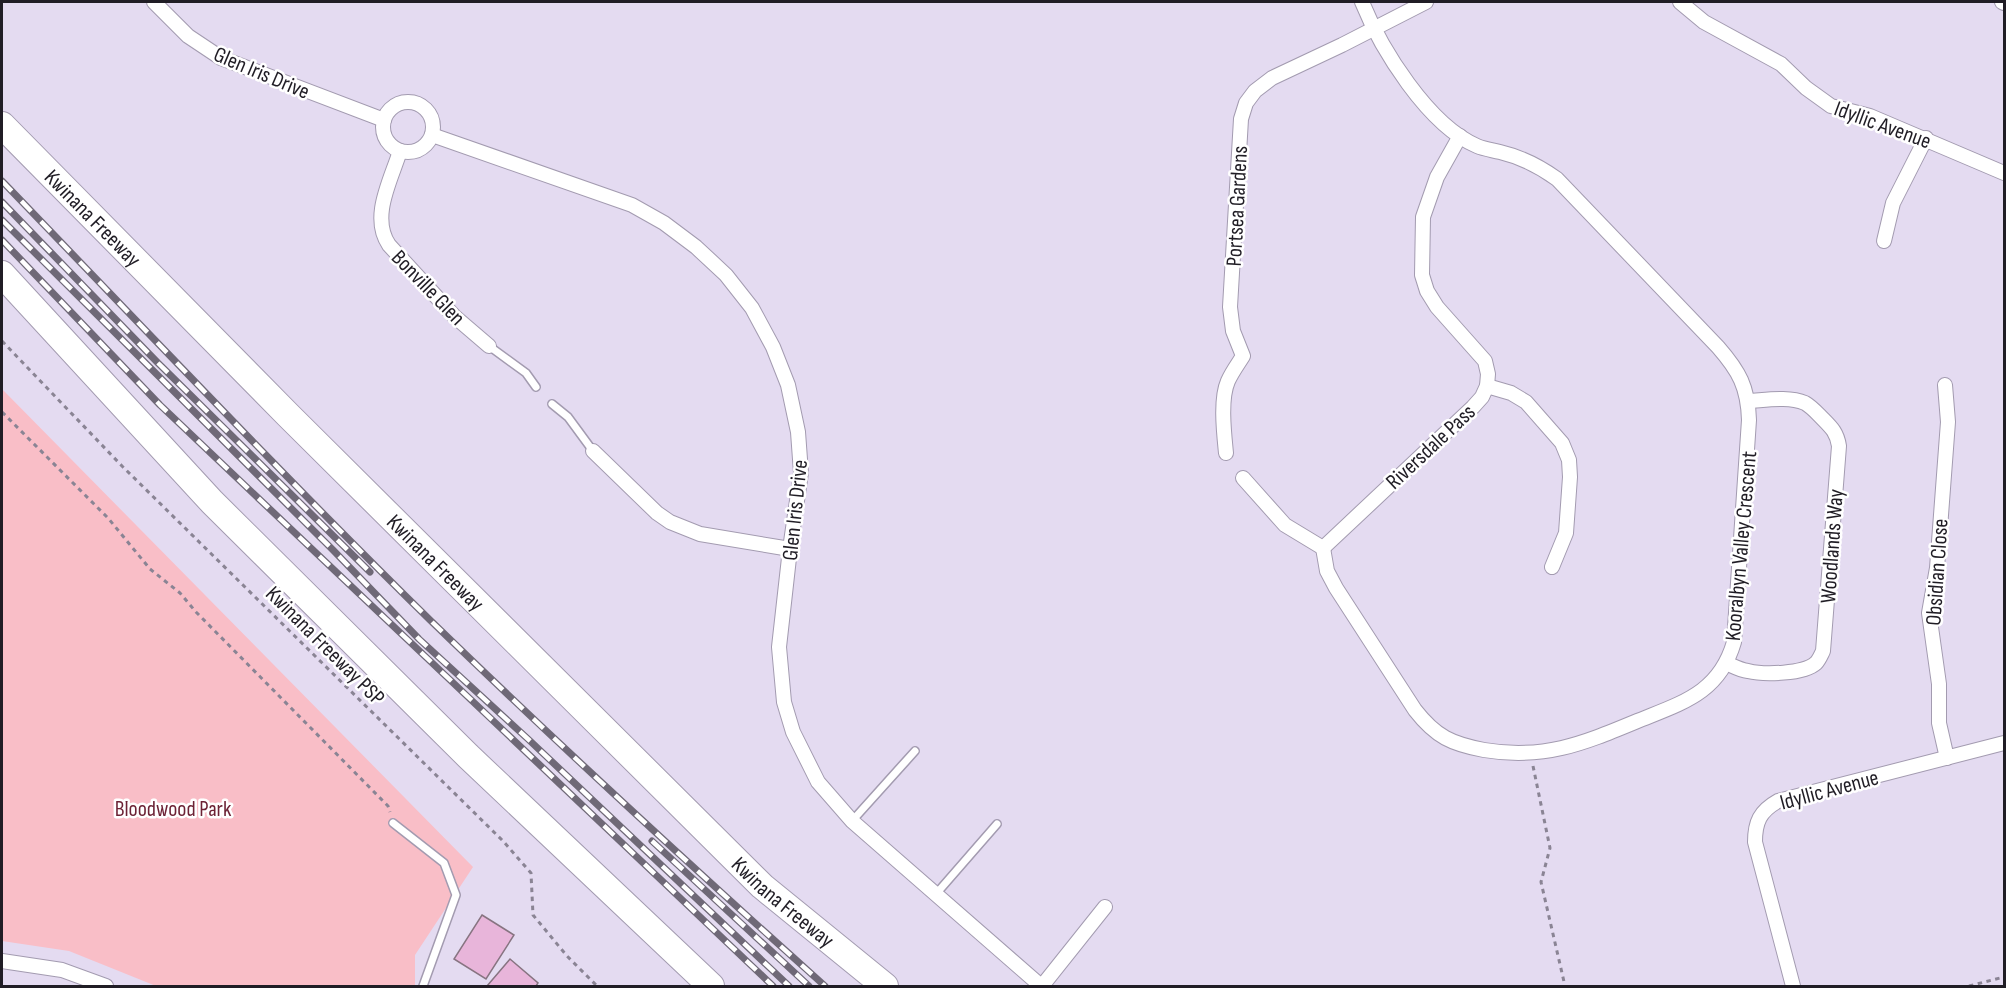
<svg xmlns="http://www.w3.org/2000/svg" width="2006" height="988" font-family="'Sofia Sans Condensed',sans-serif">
<rect width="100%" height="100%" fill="#e4dbf1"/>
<polygon fill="#f9bec7" points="2,389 473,867 415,955 415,986 156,986 69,951 2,941"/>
<g fill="#e8b5da" stroke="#877481" stroke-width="1.5">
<polygon points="482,915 514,935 486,979 454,959"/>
<polygon points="510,959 538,983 536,986 487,986"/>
</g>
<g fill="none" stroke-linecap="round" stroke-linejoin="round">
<defs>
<g id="lane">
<polyline points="489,346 526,373 536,387"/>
<polyline points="552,404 568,417 593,451"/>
<polyline points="852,821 915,751"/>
<polyline points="393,823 444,863 456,895 423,986"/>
<polyline points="936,894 997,824"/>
</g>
<g id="street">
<polyline points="154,2 188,36 221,58 384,120"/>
<polyline points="1680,2 1704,22 1781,64 1806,88 1831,106 1870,116 2004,173"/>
<polyline points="2002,2 2004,3"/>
<circle cx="408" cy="127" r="25"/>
<polyline points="432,135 632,205 664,223 696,247 726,275 752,308 773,347 788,385 798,432 801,473 790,549 779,647 784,702 793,732 818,782 852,821 1041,986"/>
<path d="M400,151c-9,29 -30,66 -11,94l65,71 35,30"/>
<polyline points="1884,241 1893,203 1926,138"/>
<polyline points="1945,385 1948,422 1937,568 1929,613 1939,684 1939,723 1947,758"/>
<polyline points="1487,386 1511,393 1526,402 1562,443 1569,460 1570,477 1566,533 1552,567"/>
<polyline points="593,451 657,513 670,522 700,534 790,549"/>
<path d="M1226,453c-2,-20 -6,-54 2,-72 4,-9 10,-17 15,-25l-10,-25 -3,-24 11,-188 5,-16 9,-12 17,-13 70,-33 84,-43"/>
<polyline points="1243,478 1285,525 1323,548"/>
<path d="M1323,548l4,23 9,17 79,122c21,27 37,34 69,40 59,10 98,-6 151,-28 46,-19 84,-28 99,-80l15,-222c-1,-33 -10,-49 -31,-73l-161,-168c-18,-13 -36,-22 -57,-27 -8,-2 -16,-3 -23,-6 -49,-21 -96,-97 -115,-144"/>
<polyline points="1323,548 1473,407 1482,397 1487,386 1488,374 1485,361 1437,307 1427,291 1422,275 1423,217 1437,177 1460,136"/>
<path d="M1726,663c7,3 14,7 22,8 16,4 56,3 68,-8 3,-3 5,-8 7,-12l16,-205c-2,-13 -7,-18 -16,-27 -6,-6 -11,-12 -18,-16 -16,-7 -39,-3 -56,-2"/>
<polyline points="2,961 62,970 106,986"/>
<polyline points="1042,986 1105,907"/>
<path d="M1793,986l-38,-144c0,-20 5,-31 23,-41l226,-58"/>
</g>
<g id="highway">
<path id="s1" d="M2,125l286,290 474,471 123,100"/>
<polyline points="2,274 212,502 468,756 711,986"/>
</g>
</defs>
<use href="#lane" stroke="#a39bb0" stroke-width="10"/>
<use href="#street" stroke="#a39bb0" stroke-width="16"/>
<use href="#highway" stroke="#a39bb0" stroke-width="28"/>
<g stroke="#8a8494" stroke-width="3" stroke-dasharray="4.5 4.5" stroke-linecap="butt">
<polyline points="2,341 122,466 503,841 531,873 533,915 567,956 597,986"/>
<polyline points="2,412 108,518 150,569 180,593 196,612 388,806 390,812"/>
<polyline points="1533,766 1550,848 1541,882 1565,986"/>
<polyline points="1969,986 2004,977"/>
</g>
<use href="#lane" stroke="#fff" stroke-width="7"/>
<use href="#street" stroke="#fff" stroke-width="14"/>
<use href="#highway" stroke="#fff" stroke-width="26"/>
<defs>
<g id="rail">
<path d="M2,181c142,147 282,296 428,439 129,125 261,246 395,366"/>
<polyline points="2,202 158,363 370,572"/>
<polyline points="2,220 333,550 419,639 528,739 789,986"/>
<polyline points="2,240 160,405 773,986"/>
<polyline points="652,841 809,986"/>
</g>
</defs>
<use href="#rail" stroke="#6f6977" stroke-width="7"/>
<use href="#rail" stroke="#fff" stroke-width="4.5" stroke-dasharray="14" stroke-linecap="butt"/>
</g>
<g text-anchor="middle" stroke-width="5" stroke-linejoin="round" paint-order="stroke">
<g font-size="22" fill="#201d25" stroke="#fff">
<text transform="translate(262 72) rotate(23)" y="8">Glen Iris Drive</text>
<text transform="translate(1883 124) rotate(20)" y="8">Idyllic Avenue</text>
<text transform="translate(1236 206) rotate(-87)" y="8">Portsea Gardens</text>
<text dy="8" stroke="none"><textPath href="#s1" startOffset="130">Kwinana Freeway</textPath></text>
<text transform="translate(429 287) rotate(46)" y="8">Bonville Glen</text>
<text transform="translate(1430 446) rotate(-43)" y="8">Riversdale Pass</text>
<text transform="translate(794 510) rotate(-84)" y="8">Glen Iris Drive</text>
<text transform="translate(1740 546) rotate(-85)" y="8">Kooralbyn Valley Crescent</text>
<text transform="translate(1831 546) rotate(-86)" y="8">Woodlands Way</text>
<text dy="8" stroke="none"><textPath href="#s1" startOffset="616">Kwinana Freeway</textPath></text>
<text transform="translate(1936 572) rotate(-86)" y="8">Obsidian Close</text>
<text transform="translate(326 645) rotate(45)" y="8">Kwinana Freeway PSP</text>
<text transform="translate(1829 789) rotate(-15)" y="8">Idyllic Avenue</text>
<text dy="8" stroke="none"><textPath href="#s1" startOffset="1102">Kwinana Freeway</textPath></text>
</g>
<g font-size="22" fill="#6c2235" stroke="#fff">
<text x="173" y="816">Bloodwood Park</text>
</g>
</g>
<rect width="2006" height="988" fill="none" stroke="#201d25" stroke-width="6"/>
</svg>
